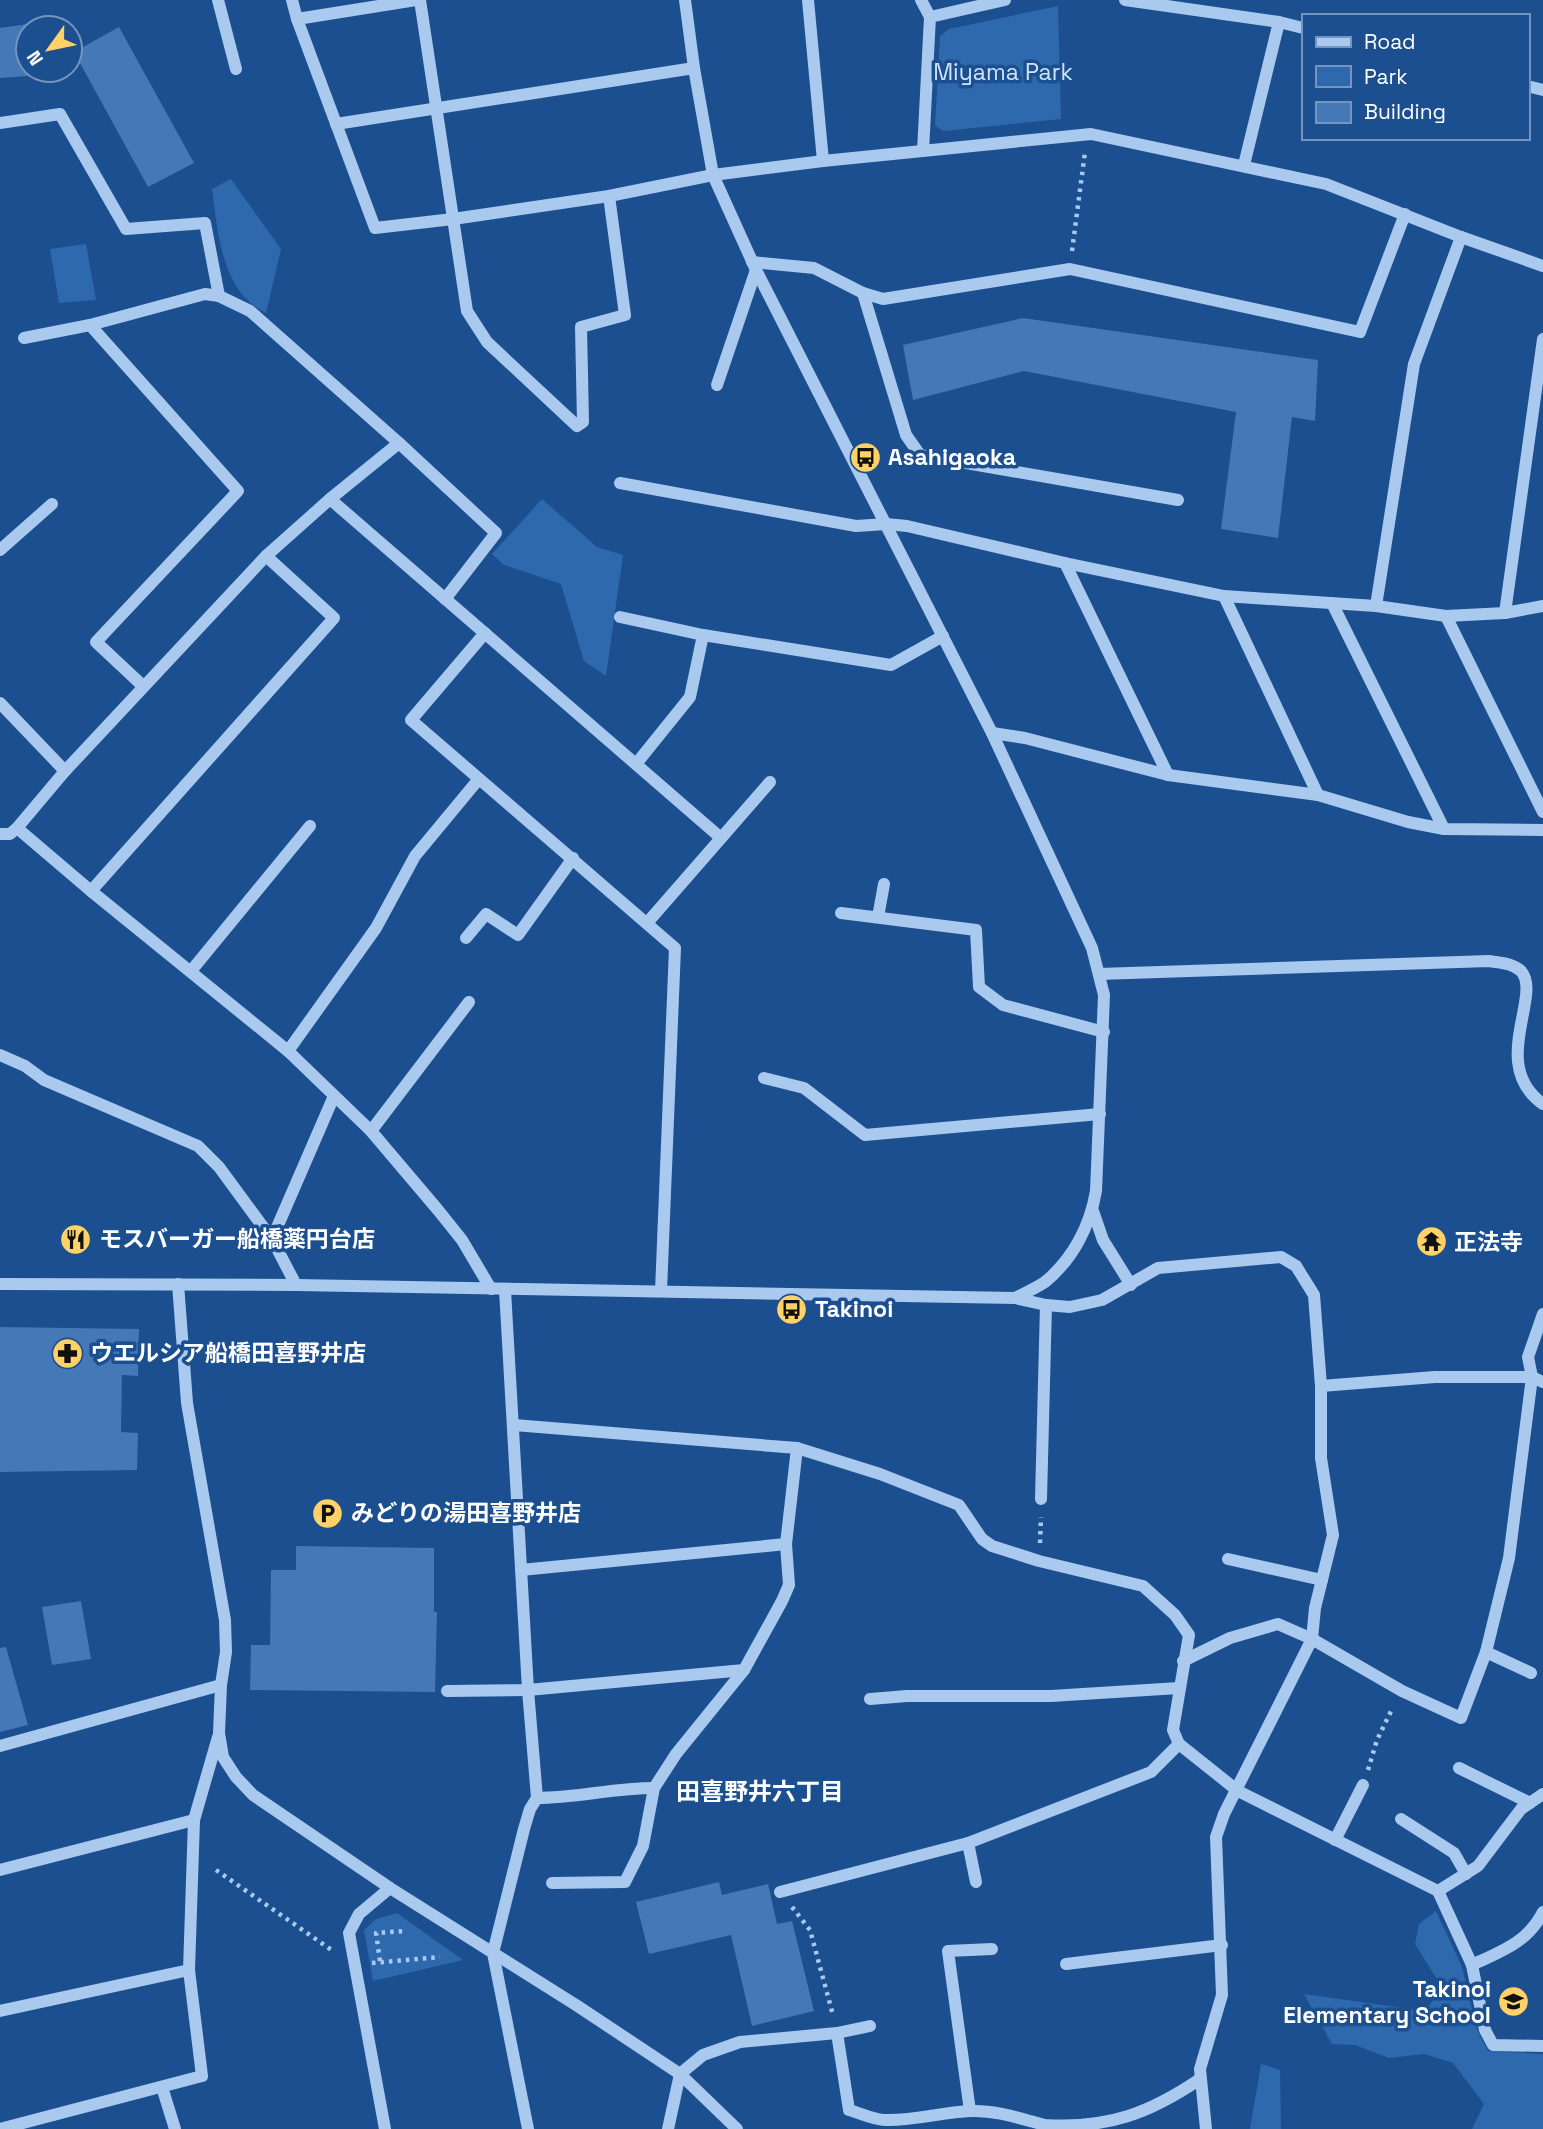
<svg xmlns="http://www.w3.org/2000/svg" width="1543" height="2129" font-family="'Space Grotesk','Noto Sans JP',sans-serif">
<rect width="100%" height="100%" fill="#1b4f8f"/>
<g fill="#2e69ad">
<polygon points="1058,6 1061,119 944,131 935,126 940,36 949,29"/>
<path d="M231,179l50,70 -15,64c-45,-21 -48,-81 -54,-124z"/>
<polygon points="86,244 96,300 59,303 50,249"/>
<polygon points="542,499 597,547 623,555 606,676 584,661 561,584 504,565 492,554"/>
<polygon points="1436,1911 1462,1967 1477,2030 1488,2051 1543,2054 1543,2129 1472,2129 1484,2104 1453,2063 1424,2054 1389,2058 1355,2045 1332,2044 1304,1994 1424,2011 1443,1989 1415,1944 1419,1924"/>
<polygon points="397,1913 463,1960 373,1981 364,1930 376,1919"/>
<polygon points="1261,2064 1280,2070 1281,2129 1250,2129"/>
</g>
<g fill="#4478b7">
<polygon points="28,24 28,76 0,78 0,28"/>
<polygon points="119,27 194,163 148,187 74,52"/>
<polygon points="1023,318 1318,360 1315,421 1292,417 1278,538 1221,529 1236,412 1024,371 913,400 903,345"/>
<polygon points="0,1327 139,1329 138,1376 122,1375 121,1432 138,1433 137,1470 0,1472"/>
<polygon points="296,1546 434,1548 434,1612 437,1612 435,1692 250,1690 251,1645 270,1645 271,1570 296,1570"/>
<polygon points="81,1601 91,1659 52,1665 42,1607"/>
<polygon points="6,1647 28,1725 0,1732 0,1648"/>
<polygon points="719,1882 722,1895 768,1884 777,1924 792,1921 814,2011 752,2026 731,1935 649,1954 636,1902"/>
</g>
<g fill="none" stroke-linecap="round" stroke-linejoin="round">
<g stroke="#a9c9ee" stroke-width="4.5" stroke-dasharray="3.5 5" stroke-linecap="butt">
<polyline points="1072,251 1085,152"/>
<polyline points="1040,1543 1041,1517"/>
<polyline points="1368,1770 1377,1740 1393,1707"/>
<polyline points="216,1870 333,1951"/>
<polyline points="792,1907 810,1930 833,2015"/>
<polyline points="380,1961 376,1933 406,1931"/>
<polyline points="372,1963 440,1957"/>
</g>
<g stroke="#a9c9ee" stroke-width="12">
<polyline points="218,0 236,69"/>
<polyline points="292,0 297,19 375,228 453,219 609,196 713,175 823,161 1091,134 1326,184 1461,237 1543,266"/>
<polyline points="420,0 467,311 487,342 577,426 583,422 581,327 625,315 609,196"/>
<polyline points="808,0 823,161"/>
<polyline points="921,0 930,17 923,151"/>
<polyline points="1125,0 1279,22 1303,28"/>
<polyline points="930,17 1005,0"/>
<polyline points="297,19 416,0"/>
<polyline points="1527,86 1543,90"/>
<polyline points="0,123 60,114 126,229 205,223 219,296 250,311 399,443 496,533 445,599"/>
<polyline points="336,124 694,68"/>
<polyline points="1244,165 1279,22"/>
<polyline points="752,262 814,268 863,293 883,299 1070,269 1360,332 1405,214"/>
<polyline points="863,293 906,435 920,455 1178,500"/>
<polyline points="90,325 238,491 96,642 143,686"/>
<polyline points="24,338 90,325 205,294 219,296"/>
<polyline points="717,385 756,270"/>
<polyline points="620,483 856,526 886,524 907,526 1065,563 1224,596 1376,606 1446,616 1505,613 1543,606"/>
<polyline points="330,499 721,838"/>
<polyline points="0,550 52,504"/>
<polyline points="1065,563 1168,775"/>
<polyline points="1224,596 1318,795"/>
<polyline points="1332,603 1444,829"/>
<polyline points="1376,606 1414,364 1461,237"/>
<polyline points="1505,613 1543,339"/>
<polyline points="1446,616 1543,812"/>
<polyline points="620,617 703,635 891,665 943,636"/>
<polyline points="485,633 411,720 675,948 661,1291"/>
<polyline points="0,703 65,771"/>
<polyline points="992,733 1025,738 1168,775 1318,795 1408,822 1444,829 1543,830"/>
<polyline points="636,764 690,697 703,635"/>
<polyline points="17,828 91,891 288,1051 371,1131 438,1210 462,1240 491,1289"/>
<polyline points="0,834 10,834 17,828 65,771 266,556 330,499 399,443"/>
<polyline points="91,891 334,618 266,556"/>
<polyline points="841,913 976,930 979,987 1003,1005 1104,1032"/>
<polyline points="878,917 884,884"/>
<polyline points="647,923 770,782"/>
<polyline points="466,938 486,914 518,935 573,858"/>
<polyline points="191,971 310,826"/>
<path d="M1099,974l390,-13c11,2 23,2 32,10 22,24 -33,94 22,133"/>
<polyline points="288,1051 376,928 415,856 478,780"/>
<polyline points="0,1055 25,1066 44,1080 198,1146 219,1167 272,1239 296,1285"/>
<polyline points="764,1078 804,1088 865,1135 1100,1114"/>
<polyline points="371,1131 469,1002"/>
<polyline points="1093,1211 1103,1240 1131,1285"/>
<polyline points="272,1239 334,1096"/>
<path d="M0,1284l296,1 719,13c10,-5 21,-10 30,-16 28,-23 45,-56 51,-91l8,-196 -12,-47 -100,-215 -236,-463 -43,-95 -19,-107 -9,-68"/>
<polyline points="178,1284 187,1403 225,1620 226,1652 221,1685 219,1733 223,1757 236,1777 253,1795 390,1888 576,2005 680,2074 737,2129"/>
<polyline points="505,1290 528,1690 537,1798 530,1809 524,1829 493,1953 528,2129"/>
<polyline points="1015,1298 1046,1305 1070,1307 1102,1300 1158,1268 1281,1257 1296,1266 1314,1295 1321,1386 1321,1458 1333,1535 1315,1608 1312,1639 1224,1814 1216,1837 1222,1995 1200,2069 1206,2129"/>
<polyline points="1321,1386 1435,1377 1532,1377 1543,1382"/>
<polyline points="514,1425 797,1448 880,1474 959,1505 982,1539 992,1546 1039,1561 1143,1586 1175,1615 1189,1635 1173,1730 1179,1744 1238,1791 1438,1891 1478,1866 1521,1809 1543,1794"/>
<polyline points="1041,1499 1046,1305"/>
<polyline points="1228,1559 1322,1580"/>
<polyline points="521,1570 786,1544"/>
<polyline points="1486,1652 1531,1673"/>
<polyline points="1183,1661 1230,1638 1278,1624 1312,1639 1402,1691 1461,1718 1486,1652 1509,1558 1532,1377 1528,1357 1543,1314"/>
<polyline points="447,1691 528,1690 744,1670"/>
<polyline points="870,1699 907,1696 1051,1696 1179,1688"/>
<polyline points="0,1746 221,1685"/>
<polyline points="1459,1768 1530,1803"/>
<path d="M537,1798c39,0 77,-10 117,-10"/>
<polyline points="1401,1819 1454,1853 1466,1874"/>
<polyline points="1335,1840 1363,1785"/>
<polyline points="968,1843 976,1882"/>
<polyline points="0,1870 194,1820"/>
<polyline points="552,1883 625,1882 643,1846 654,1788 676,1754 744,1670 782,1601 789,1585 786,1544 797,1448"/>
<polyline points="1438,1891 1472,1965 1485,2030 1493,2045 1543,2046"/>
<polyline points="780,1892 968,1843 1151,1772 1179,1744"/>
<polyline points="1066,1964 1222,1945"/>
<path d="M1472,1965c30,-14 56,-23 71,-53"/>
<polyline points="0,2011 189,1970"/>
<path d="M837,2033l12,77c11,3 25,10 36,10 29,1 58,-8 86,-9 26,-1 50,8 74,14 63,4 105,-12 155,-46"/>
<polyline points="162,2087 175,2129"/>
<polyline points="970,2111 948,1951 992,1949"/>
<polyline points="0,2129 202,2076 189,1970 194,1820 218,1737"/>
<polyline points="385,2129 349,1933 359,1914 390,1888"/>
<polyline points="668,2129 680,2074 703,2055 740,2042 837,2033 870,2026"/>
</g>
</g>
<defs>
<symbol id="bus-disc" viewBox="-11 -11 22 22"><circle r="9.5" fill="#ffd166" stroke="#1b4f8f"/><path d="M-5-6H5V4H4V6H2V4H-2V6H-4V4H-5ZM-3.5-4V0h7V-4ZM-3.5 1.2v1.5H-2V1.2ZM2 1.2v1.5H3.5V1.2Z" fill="#111"/></symbol>
<symbol id="restaurant-disc" viewBox="-11 -11 22 22"><circle r="9.5" fill="#ffd166" stroke="#1b4f8f"/><path d="M-5-6h1v4h1v-4h1v4h1v-4h1v5L-1.5 .5V6h-2V.5L-5-1ZM5-6V6H3V1.5H1.5Q1.5-4 5-6Z" fill="#111"/></symbol>
<symbol id="temple-disc" viewBox="-11 -11 22 22"><circle r="9.5" fill="#ffd166" stroke="#1b4f8f"/><path d="M0-6L5-2H3V0L6.5 2.5H4V6H1.5V3h-3V6H-4V2.5H-6.5L-3 0V-2H-5Z" fill="#111"/></symbol>
<symbol id="pharmacy-disc" viewBox="-11 -11 22 22"><circle r="9.5" fill="#ffd166" stroke="#1b4f8f"/><path d="M-2-6h4v4h4v4h-4v4h-4v-4h-4v-4h4Z" fill="#111"/></symbol>
<symbol id="parking-disc" viewBox="-11 -11 22 22"><circle r="9.5" fill="#ffd166" stroke="#1b4f8f"/><path d="M-3.5-5.5H1a3.5 3.5 0 0 1 0 7H-1V5.5H-3.5ZM-1-3.4V-.6H.8a1.4 1.4 0 0 0 0-2.8Z" fill="#111"/></symbol>
<symbol id="school-disc" viewBox="-11 -11 22 22"><circle r="9.5" fill="#ffd166" stroke="#1b4f8f"/><path d="M0-5L7-2L0 1L-7-2ZM-4 1L0 2.5L4 1V4Q0 6-4 4Z" fill="#111"/></symbol>
</defs>
<g fill-rule="evenodd">
<use href="#bus-disc" x="848" y="440" width="35" height="35"/>
<use href="#restaurant-disc" x="58" y="1222" width="35" height="35"/>
<use href="#temple-disc" x="1414" y="1224" width="35" height="35"/>
<use href="#bus-disc" x="774" y="1292" width="35" height="35"/>
<use href="#pharmacy-disc" x="50" y="1336" width="35" height="35"/>
<use href="#parking-disc" x="310" y="1496" width="35" height="35"/>
<use href="#school-disc" x="1496" y="1984" width="35" height="35"/>
</g>
<g text-anchor="middle" stroke-width="7" stroke-linejoin="round" paint-order="stroke">
<g font-size="23" fill="#cfe3fa" stroke="#1b4f8f">
<text x="1003" y="80">Miyama Park</text>
</g>
<g font-size="23" font-weight="bold" fill="#fff" stroke="#1b4f8f" text-anchor="start">
<text x="888" y="465">Asahigaoka</text>
<text x="99" y="1247">モスバーガー船橋薬円台店</text>
<text x="1454" y="1250">正法寺</text>
<text x="815" y="1317">Takinoi</text>
<text x="90" y="1361">ウエルシア船橋田喜野井店</text>
<text x="351" y="1521">みどりの湯田喜野井店</text>
<text x="1491" y="1997" text-anchor="end">Takinoi<tspan x="1491" dy="26">Elementary School</tspan></text>
</g>
<g font-size="24" font-weight="bold" fill="#fff" stroke="#1b4f8f">
<text x="760" y="1800">田喜野井六丁目</text>
</g>
</g>
<rect x="1302" y="14" width="228" height="126" fill="#1b4f8f" stroke="#7695bc" stroke-width="2"/>
<rect x="1316" y="37" width="35" height="10" fill="#a9c9ee" stroke="#7695bc" stroke-width="2"/>
<text x="1364" y="49" font-size="21" fill="#ffffff">Road</text>
<rect x="1316" y="66" width="35" height="21" fill="#2e69ad" stroke="#7695bc" stroke-width="2"/>
<text x="1364" y="84" font-size="21" fill="#ffffff">Park</text>
<rect x="1316" y="102" width="35" height="21" fill="#4478b7" stroke="#7695bc" stroke-width="2"/>
<text x="1364" y="119" font-size="21" fill="#ffffff">Building</text>
<g transform="translate(49 49) rotate(237)"><circle r="33" fill="#1b4f8f" stroke="#7695bc" stroke-width="2"/>
<path d="M0-5L12 26L0 18L-12 26Z" fill="#ffd166"/>
<text y="-10" font-size="19" font-weight="bold" text-anchor="middle" fill="#ffffff">N</text>
</g>
</svg>
